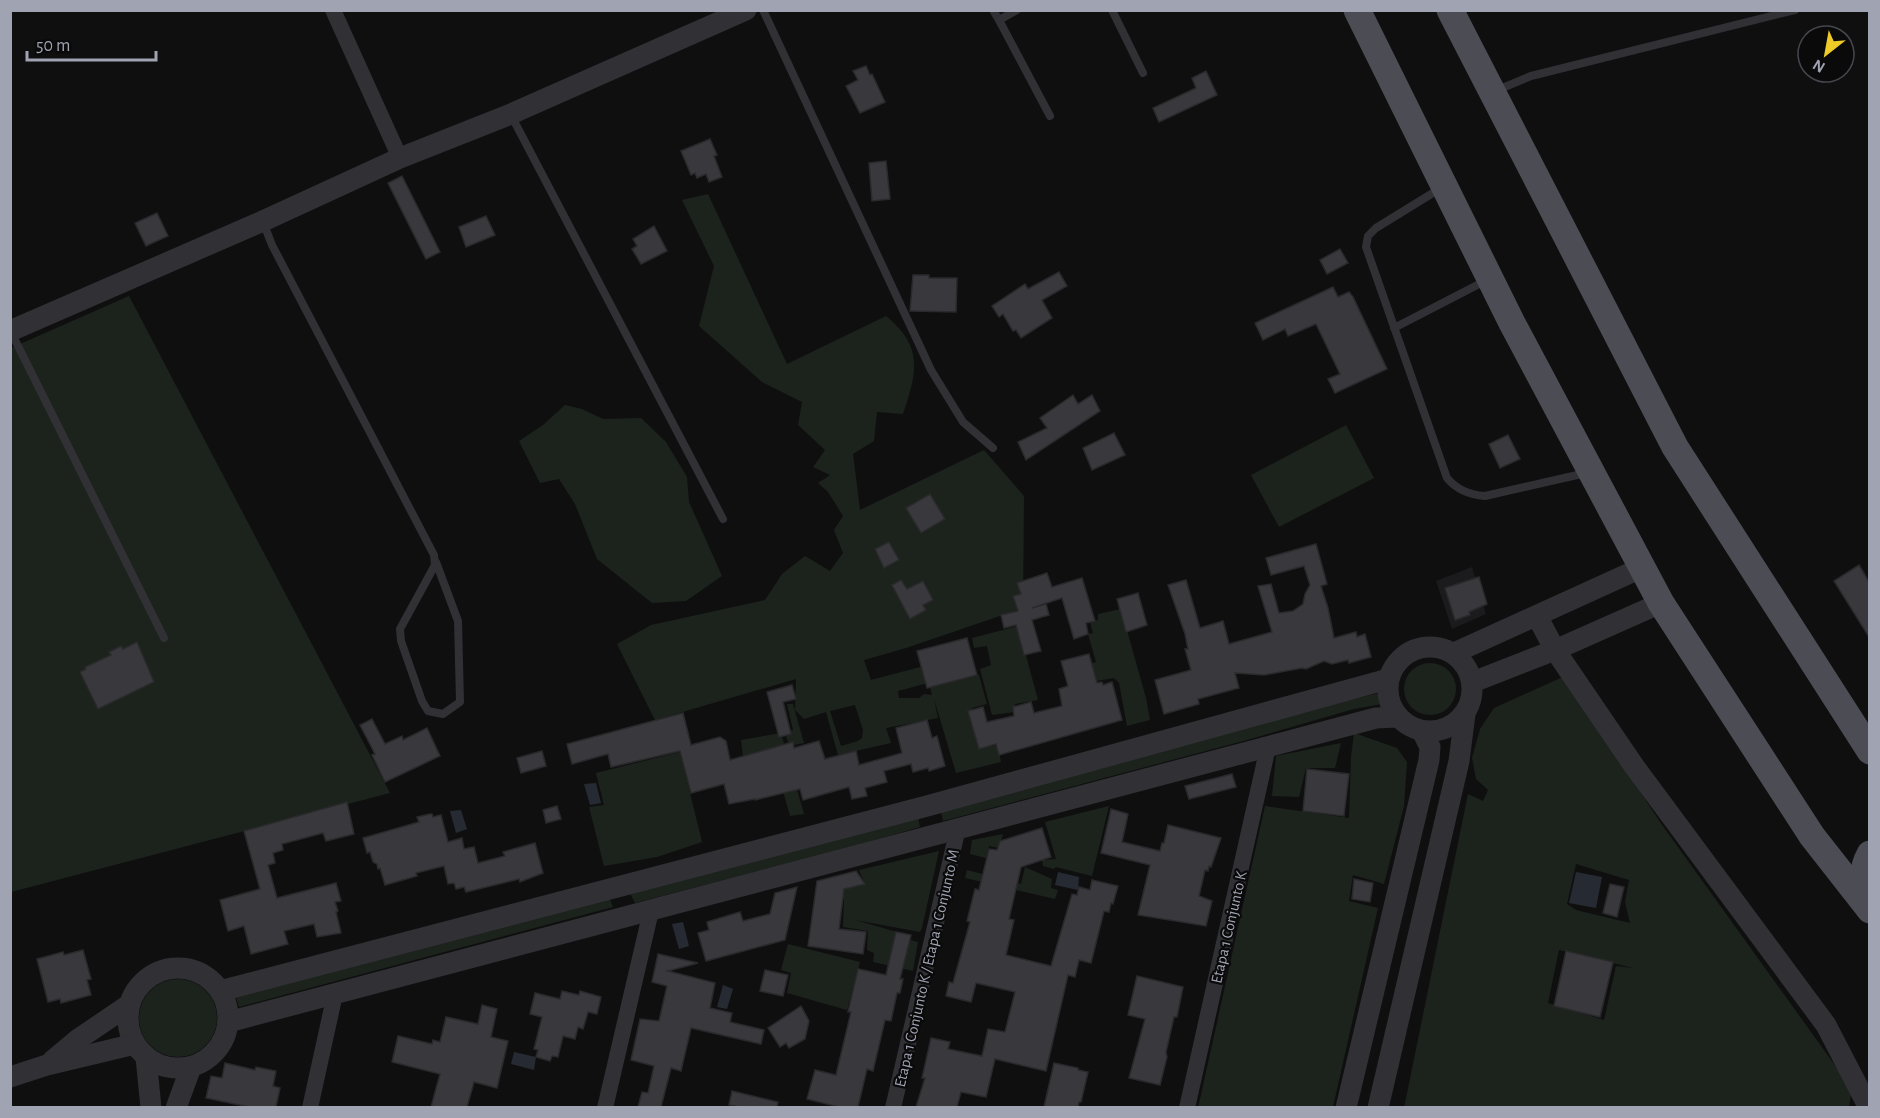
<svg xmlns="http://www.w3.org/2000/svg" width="1880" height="1118" font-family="'Alegreya Sans',sans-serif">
<rect width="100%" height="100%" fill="#0f0f10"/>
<polygon fill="#1b1b1d" points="1472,567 1486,614 1452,629 1436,581"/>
<g fill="#1c231d" fill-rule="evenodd">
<path d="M708,194l79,170 99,-48c38,31 31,56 17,98l-26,-2 -3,29 -21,13 7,56 124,-60 40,46 -1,112 -117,40 -42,12 7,20 53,-14 4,17 -30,8 1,7h20l5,-4 8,1 -2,-8 49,-12 8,29 -15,4 10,39 16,-2 3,17 -45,11 -22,-74 4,19 -52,10 5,15 -53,12 -12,-43 -22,7 -9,-9 1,-31 -141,41 -38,-76 34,-19 114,-25 17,-26 23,-18 25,15 13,-18 -9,-23 9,-14 -15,-24 -10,-9 12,-8 -17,-8 12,-17 -27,-25 4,-23 -40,-20 -63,-56 15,-60 -32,-66zM855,705l8,25 -1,8 -4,3 -17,5 -11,-35z"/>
<polygon points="129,296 390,793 11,892 11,348"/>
<polygon points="565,405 582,409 603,419 641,418 666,442 687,477 689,502 722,576 686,601 652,603 597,559 575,504 559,479 540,483 519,441 543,425"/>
<polygon points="1346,425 1374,478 1279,527 1251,475"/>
<polygon points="1121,609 1146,698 1150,720 1127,726 1119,683 1114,678 1091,682 1085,665 1096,662 1088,634 1093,633 1090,622 1098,620 1098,614"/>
<polygon points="1018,626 1038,700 1015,704 1015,712 992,715 980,669 991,665 987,646 974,648 972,638"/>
<circle cx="1430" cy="689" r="26"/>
<path d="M1565,676l95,146 192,267 -3,18 -445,1 64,-314 15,7 5,-11 -12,-11 -4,-21 8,-29 14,-21zM1576,864l53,16 -4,22 5,21 -54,-13 -9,-6zM1559,950l74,18 -17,-2 -12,54 -56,-17z"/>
<polygon points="1379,693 1382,704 1354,709 1247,740 943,821 940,809 1329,705"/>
<polygon points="787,704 793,704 804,743 790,746 784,732 793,730"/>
<polygon points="781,733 804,814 790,816 775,763 775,749 743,756 741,740"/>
<polygon points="1354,733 1397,748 1407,762 1404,806 1384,884 1353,875 1349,901 1378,908 1333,1107 1198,1108 1265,806 1349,818 1351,757"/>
<polygon points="1341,743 1335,768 1306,768 1299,797 1272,796 1276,756"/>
<polygon points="680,752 702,842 657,857 604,866 589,807 604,805 596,773"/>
<polygon points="1109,806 1092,876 1056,867 1054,869 1043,866 1042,860 1056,859 1045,822"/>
<polygon points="918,816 920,827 858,845 635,903 631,895 632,891"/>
<polygon points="1003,834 999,848 989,846 986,858 970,854 972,840"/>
<polygon points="939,851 922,928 920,932 855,920 897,932 896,936 918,942 913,971 873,962 874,953 867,950 868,931 843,927 844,899 824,893 865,884 859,870"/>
<polygon points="1025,867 1052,879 1051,888 1058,890 1055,899 965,878 967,870 1021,884"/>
<polygon points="610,899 613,907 239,1007 236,997"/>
<polygon points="788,944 860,962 847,1010 787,993 791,973 781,970"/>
<circle cx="178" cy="1018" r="39"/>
</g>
<g fill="#262b33">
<polygon points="596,783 601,803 590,805 584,784"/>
<polygon points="461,810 467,829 456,833 450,811"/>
<polygon points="1058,872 1079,877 1078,890 1055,885"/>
<polygon points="1576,872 1602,877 1596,908 1569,903"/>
<polygon points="683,922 689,946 679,949 672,924"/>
<polygon points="723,985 733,989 727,1009 717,1007"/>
<polygon points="514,1052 536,1057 534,1070 511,1064"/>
</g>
<g fill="#39393d" stroke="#2a292c" stroke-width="1.5">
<polygon points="866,66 870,75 872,74 885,102 860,113 846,86 858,80 853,71"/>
<polygon points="1206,71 1217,95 1159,122 1153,108 1196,88 1192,78"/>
<polygon points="710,139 717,155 714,156 722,177 709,182 706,174 697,178 695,173 691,175 681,151"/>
<polygon points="886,161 890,199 872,201 869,163"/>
<polygon points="402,176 440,252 426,259 388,183"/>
<polygon points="157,213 168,236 146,246 135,223"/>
<polygon points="486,216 495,235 466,247 459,227"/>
<polygon points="654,226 667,251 641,264 632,249 637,246 633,239"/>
<polygon points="1340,249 1348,263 1327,274 1320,260"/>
<polygon points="1059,272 1067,286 1042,300 1052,318 1021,338 1016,330 1013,331 1003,314 999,317 992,306 1025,284 1028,289"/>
<polygon points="913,275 929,275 929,278 957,278 956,312 910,311"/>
<polygon points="1333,287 1338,297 1349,292 1353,297 1387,369 1335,393 1328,379 1340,374 1316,324 1288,336 1285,329 1263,340 1255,323"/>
<polygon points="1073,395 1078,404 1092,395 1100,411 1026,460 1018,442 1047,428 1040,418"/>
<polygon points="1114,433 1125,455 1092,470 1083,448"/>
<polygon points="1508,435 1520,459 1500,468 1489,444"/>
<polygon points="930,494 945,519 921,533 906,508"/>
<polygon points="889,542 899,560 884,568 875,549"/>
<polygon points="1316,544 1327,584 1321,586 1328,608 1334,638 1356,632 1357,637 1365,634 1371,657 1349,663 1348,660 1332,664 1324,661 1306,669 1302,668 1264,675 1235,673 1239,688 1198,699 1199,704 1164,714 1155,680 1191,670 1185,649 1188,649 1185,634 1168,585 1186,580 1200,628 1223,621 1229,644 1272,632 1258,586 1271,584 1279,613 1293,611 1303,604 1305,594 1310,585 1304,566 1271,575 1266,558"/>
<polygon points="1859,565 1869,582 1869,637 1834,581"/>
<polygon points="1047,573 1052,587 1082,578 1095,621 1086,623 1088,634 1074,639 1062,598 1032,608 1046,604 1049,615 1032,620 1041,651 1024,655 1016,625 1004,628 1001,615 1018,611 1013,596 1021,594 1017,583"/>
<polygon points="1479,577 1487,604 1469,612 1470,615 1455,620 1445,588"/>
<polygon points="901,580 907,589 923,581 933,600 923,605 926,610 910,619 892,585"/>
<polygon points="1138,593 1147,625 1126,632 1117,599"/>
<polygon points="967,638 977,675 927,688 917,651"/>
<polygon points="137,642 154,682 98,709 80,672 86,669 85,667 111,655 109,652 121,646 123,649"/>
<polygon points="1089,654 1097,683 1102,682 1103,685 1112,682 1122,720 999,755 996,744 979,749 968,711 983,707 987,722 1014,716 1013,707 1031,702 1034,713 1062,706 1059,689 1068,686 1061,661"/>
<polygon points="792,685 796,699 783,702 791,734 779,737 767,692"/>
<polygon points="683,713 691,745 720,737 726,741 730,760 793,742 794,748 819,741 825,759 856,751 859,765 902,753 896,728 927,720 932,738 937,736 945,766 929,771 928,768 913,772 911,764 884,771 887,782 865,788 867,796 852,799 849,787 803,800 800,789 755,800 755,799 729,804 724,784 691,793 680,751 611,767 608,754 572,764 567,744"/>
<polygon points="372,719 385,744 402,736 403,740 427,728 440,756 385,782 372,755 375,754 360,725"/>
<polygon points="542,751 546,766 521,773 517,758"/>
<polygon points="1307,769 1349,774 1344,816 1303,811"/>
<polygon points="1232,774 1236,787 1189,799 1185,786"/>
<polygon points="347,802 354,834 326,841 323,833 282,844 283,850 273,853 275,863 268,865 277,898 336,883 341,901 335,902 338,911 336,912 341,933 317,937 314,924 284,931 288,944 251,954 244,926 228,931 220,900 260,889 244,831"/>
<polygon points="557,806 561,819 546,823 543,810"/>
<polygon points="1111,809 1128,814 1122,842 1160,851 1162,843 1164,843 1168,825 1221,838 1211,867 1209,866 1208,871 1205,870 1199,896 1212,901 1206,926 1138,915 1150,865 1101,853"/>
<polygon points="430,814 432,814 433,817 441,815 448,842 462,838 464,849 474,847 478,863 505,856 503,852 535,843 543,873 520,882 519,879 466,892 464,887 456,889 454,883 448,884 444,866 416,873 417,876 385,885 380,868 378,869 377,864 373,862 370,852 367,853 363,838 419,822 417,817"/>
<polygon points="1042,828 1051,857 1021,867 1009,919 1014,920 1006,955 1051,966 1072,894 1077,895 1079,887 1090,890 1092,880 1118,886 1113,904 1111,903 1109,912 1104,911 1091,963 1079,960 1075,977 1068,975 1046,1071 995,1059 986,1097 961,1092 957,1107 916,1107 925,1078 922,1078 931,1038 950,1042 948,1049 982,1056 988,1029 1005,1032 1015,992 976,983 971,1002 946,996 949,982 953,983 970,922 967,921 975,889 979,890 989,849 997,850 1000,841"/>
<polygon points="856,871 865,884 844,889 839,929 866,932 863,954 808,946 817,881"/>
<polygon points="1354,879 1373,883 1370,902 1352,899"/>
<polygon points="1610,884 1624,887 1617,917 1603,913"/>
<polygon points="797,887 785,940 706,961 698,933 709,930 707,922 740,912 743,921 770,914 775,893"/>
<polygon points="896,932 911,935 900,979 903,979 900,993 897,993 891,1021 885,1020 873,1071 867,1069 858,1107 839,1107 807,1099 815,1070 836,1075 851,1012 848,1012 858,969 886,975"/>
<polygon points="83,950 91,979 87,980 91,995 61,1003 60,999 48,1002 37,959 63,952 64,955"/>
<polygon points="1566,951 1613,962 1600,1017 1554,1006"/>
<polygon points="658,954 698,963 668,971 715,983 710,1008 732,1013 730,1022 764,1030 761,1044 691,1028 681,1071 671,1068 661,1107 638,1107 642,1092 648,1093 654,1066 631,1060 640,1019 659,1021 667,986 652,982"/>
<polygon points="765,970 788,975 783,996 760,991"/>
<polygon points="1137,976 1183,987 1177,1017 1174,1017 1166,1052 1167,1057 1160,1085 1129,1078 1145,1019 1128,1015"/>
<polygon points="562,991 579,995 580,991 601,997 597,1014 588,1012 583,1029 578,1027 575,1039 563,1036 558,1057 552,1056 550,1061 536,1057 538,1050 534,1049 542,1017 530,1014 535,993 560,999"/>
<polygon points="482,1005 497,1009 491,1037 508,1041 497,1088 474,1082 467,1107 431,1107 440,1074 392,1062 398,1036 432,1044 433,1040 440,1042 446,1017 478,1024"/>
<polygon points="801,1006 809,1021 805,1039 789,1048 786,1043 780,1047 768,1028"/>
<polygon points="225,1063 255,1070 256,1067 276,1071 273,1086 280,1088 276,1107 249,1107 206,1098 211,1076 222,1078"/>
<polygon points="1054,1063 1078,1068 1078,1070 1088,1072 1081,1102 1079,1102 1078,1107 1044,1107"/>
<polygon points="732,1091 778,1102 777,1107 739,1107 729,1105"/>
</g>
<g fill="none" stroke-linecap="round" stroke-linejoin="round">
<g stroke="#303035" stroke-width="8">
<polyline points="763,10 931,370 963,422 993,448"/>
<polyline points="993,10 999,20 1017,10"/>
<polyline points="1112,10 1143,73"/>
<polyline points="999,20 1050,116"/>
<polyline points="1495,91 1531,76 1795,10"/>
<polyline points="511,115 723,519"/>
<path d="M1441,188l-65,40 -8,8 -2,11 81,231c10,12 22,17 38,18l101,-23"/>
<polyline points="263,222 272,245 434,555 435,565 400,629 401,641 422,701 428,711 443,714 460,702 458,621 436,562"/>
<polyline points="1394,328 1487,280"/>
<polyline points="11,332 164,638"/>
</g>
<g stroke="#303035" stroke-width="16">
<polyline points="333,10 400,158"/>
<polyline points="310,1108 335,994"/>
<polyline points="605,1108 651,911"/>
<polyline points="893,1108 958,828"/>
<polyline points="1187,1108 1268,747"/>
</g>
<g stroke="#303035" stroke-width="21">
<polyline points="10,331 263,221 400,158 511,114 746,10"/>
<polyline points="1537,616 1555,650 1634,766 1826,1025 1869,1108"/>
<circle cx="1430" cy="689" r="42"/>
<polyline points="1454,653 1641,568"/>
<polyline points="1473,682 1555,650 1661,603"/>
<circle cx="178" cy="1018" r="50"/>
<polyline points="220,991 927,806 1388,679"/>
<polyline points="228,1022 1376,718 1398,717"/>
<polyline points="146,1057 151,1108"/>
<polyline points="52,1061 77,1040 130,1004"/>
<polyline points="10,1077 47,1065 135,1044"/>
<polyline points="176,1108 191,1067"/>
<polyline points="1346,1108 1429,760 1430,747 1422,731"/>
<polyline points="1378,1108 1459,761 1465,714"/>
</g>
<g stroke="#4c4d54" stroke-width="27">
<polyline points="1357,10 1512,323 1661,603 1812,836 1870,910"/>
<polyline points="1450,10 1675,447 1870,751"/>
<path d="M1870,854c-10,18 -7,33 0,51"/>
</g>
</g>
<g text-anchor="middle" stroke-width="4.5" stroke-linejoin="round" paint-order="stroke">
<g font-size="16" fill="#a0a3b1" stroke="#0a0a0b">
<text transform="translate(1228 927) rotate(-77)" y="6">Etapa 1 Conjunto K</text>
<text transform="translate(926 968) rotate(-77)" y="6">Etapa 1 Conjunto K / Etapa 1 Conjunto M</text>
</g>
</g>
<rect width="1880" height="1118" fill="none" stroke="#a0a3b1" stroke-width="24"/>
<g transform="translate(1826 54) rotate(211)"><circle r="28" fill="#0a0a0b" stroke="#46474d" stroke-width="1.5"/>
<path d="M0-4.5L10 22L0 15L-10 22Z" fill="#efcb28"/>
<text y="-9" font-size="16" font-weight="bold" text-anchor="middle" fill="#a0a3b1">N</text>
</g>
<path d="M27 51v9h129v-9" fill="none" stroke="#a0a3b1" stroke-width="3"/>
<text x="36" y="51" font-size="18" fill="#a0a3b1" stroke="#0a0a0b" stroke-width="4.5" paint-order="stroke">50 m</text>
</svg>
